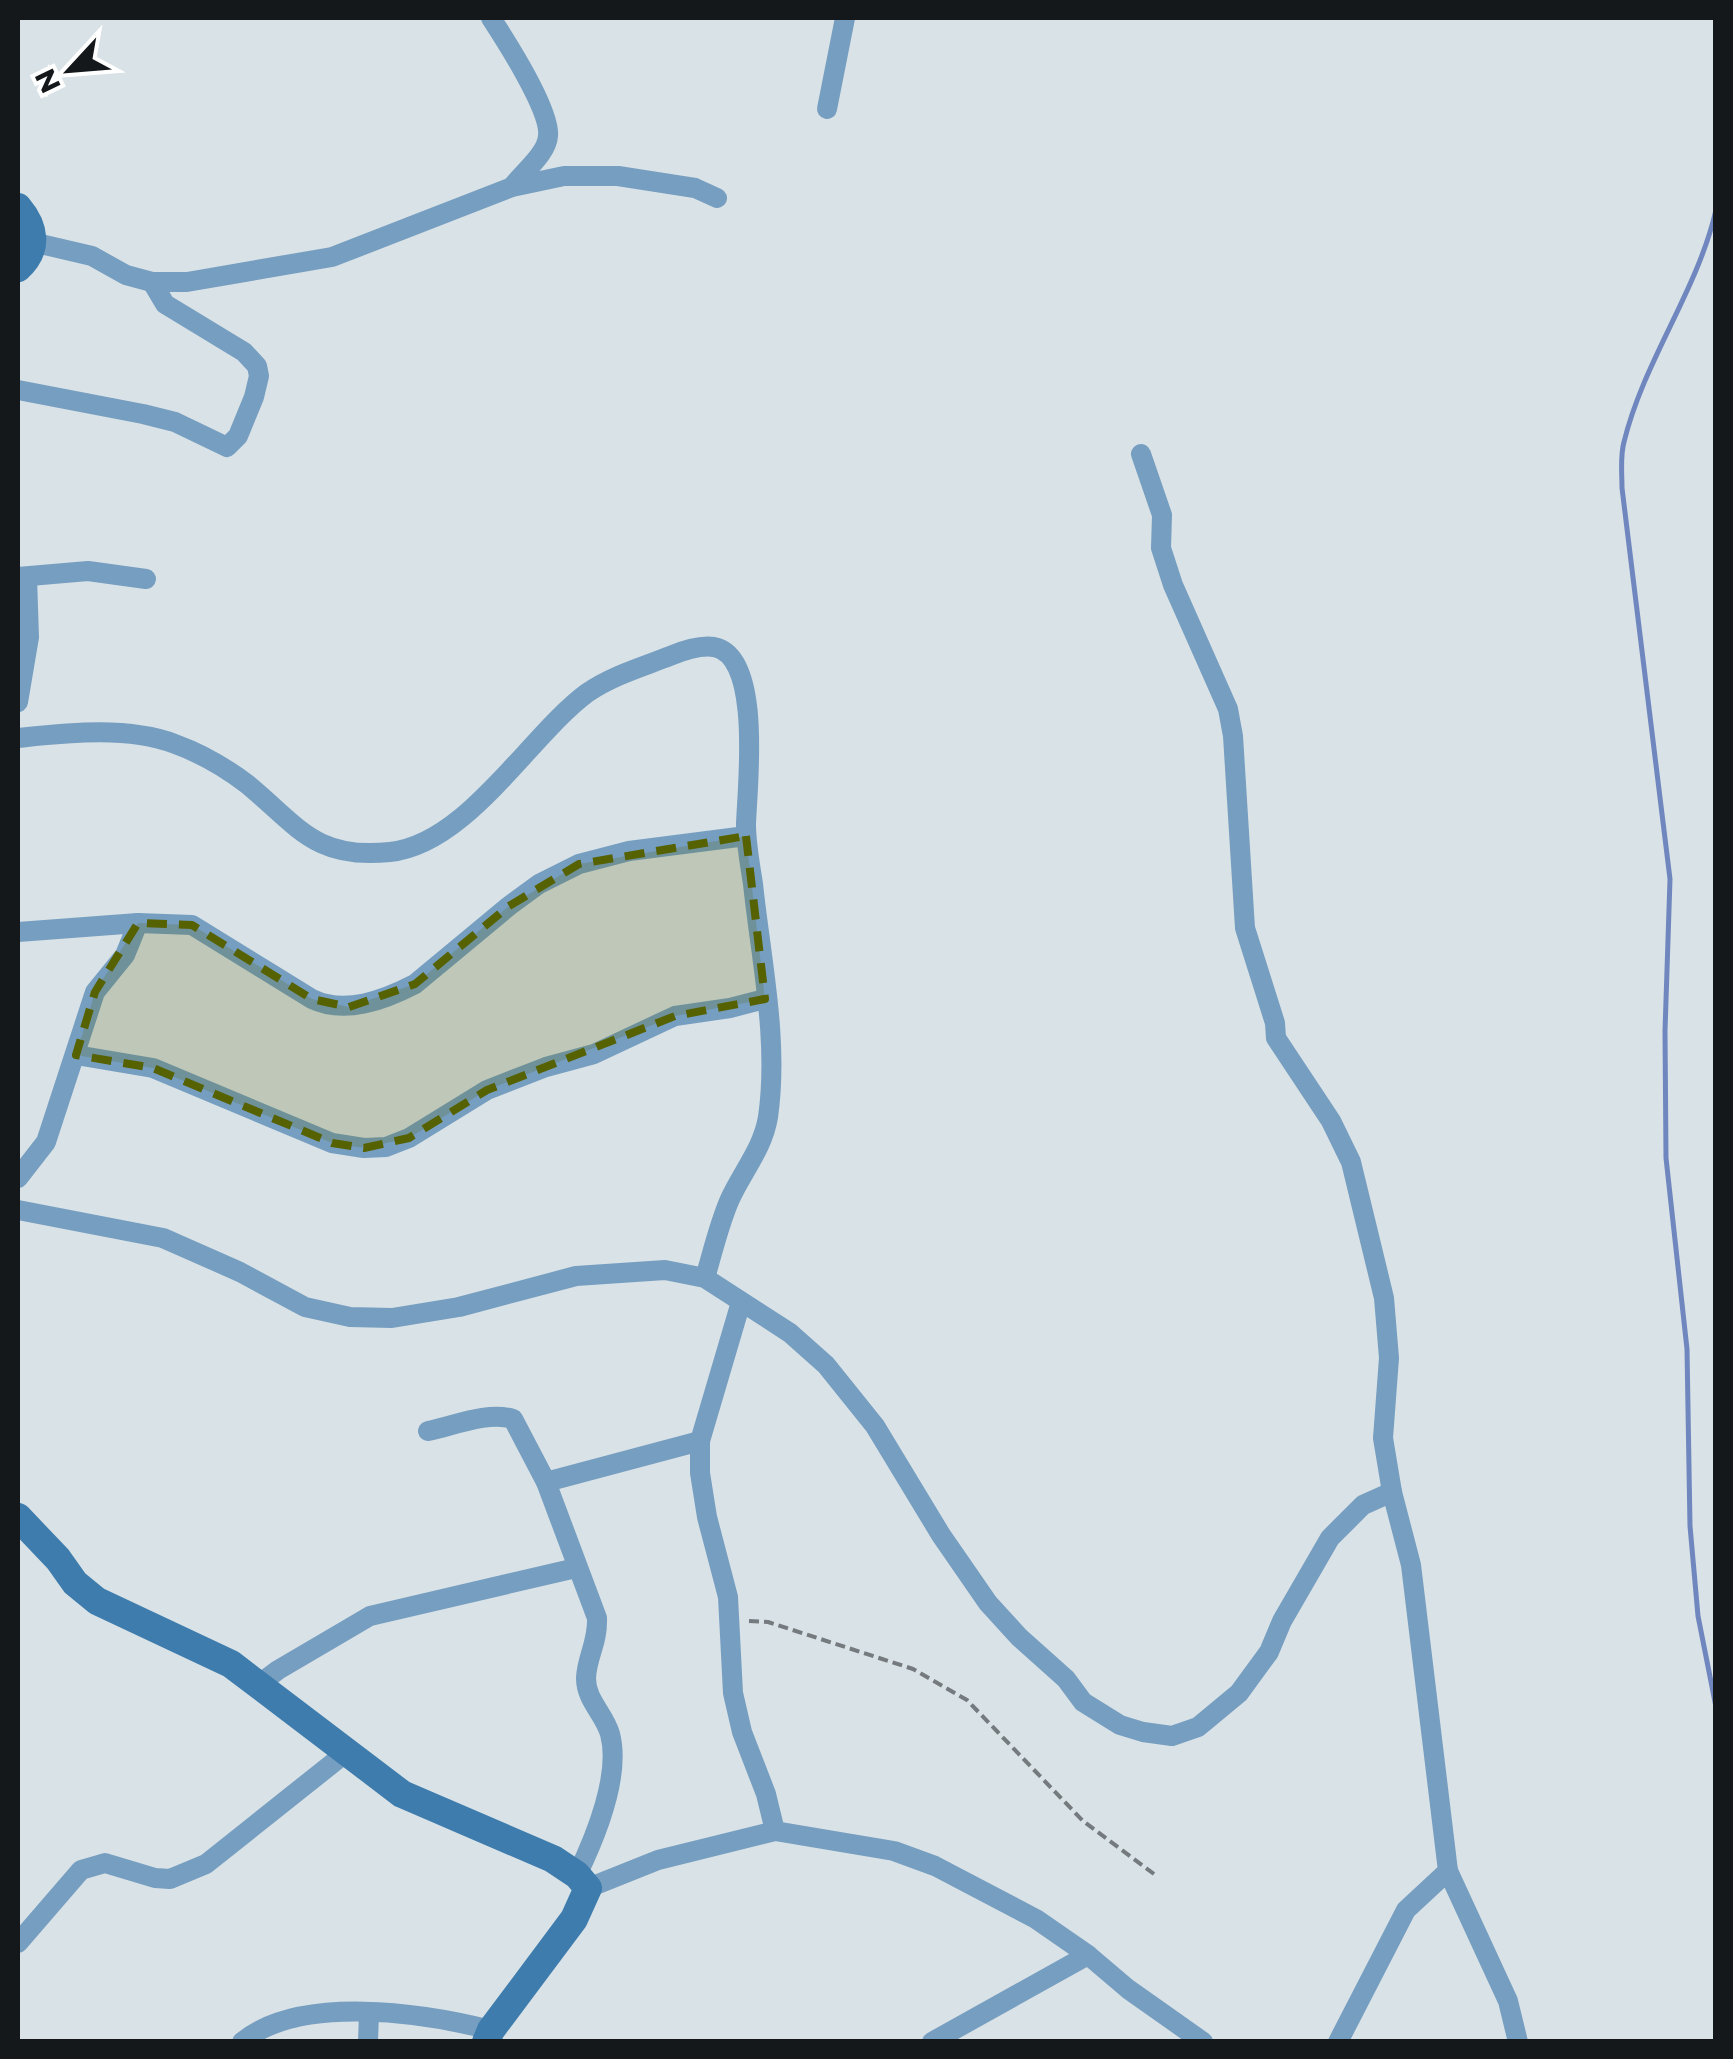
<svg xmlns="http://www.w3.org/2000/svg" width="1733" height="2059" font-family="Montserrat,sans-serif">
<rect width="100%" height="100%" fill="#d9e2e6"/>
<g fill="none" stroke-linecap="round" stroke-linejoin="round">
<path stroke="#6f87be" stroke-width="5" d="M1716,210c-19,82 -72,150 -92,232 -4,14 -2,31 -2,46l48,391 -5,152 1,127 21,191 3,177 8,90 18,91"/>
<polyline stroke="#747a7d" stroke-width="4" stroke-dasharray="10 5" stroke-linecap="butt" points="749,1621 768,1622 913,1669 967,1700 1083,1821 1154,1874"/>
<g stroke="#769ec0" stroke-width="20">
<path d="M491,18c15,23 60,93 57,118 -1,18 -26,37 -36,51"/>
<polyline points="827,109 845,18"/>
<polyline points="32,242 92,256 126,275 152,282 187,282 332,257 512,187 564,176 618,176 695,188 717,198"/>
<polyline points="18,390 143,414 175,422 227,447 238,436 254,397 259,376 257,366 244,352 165,304 152,282"/>
<polyline points="1141,454 1162,515 1161,548 1173,585 1228,709 1233,736 1245,928 1275,1023 1276,1038 1331,1121 1351,1162 1384,1298 1389,1358 1383,1438 1392,1492 1411,1565 1448,1871 1406,1910 1338,2042"/>
<polyline points="18,577 88,571 146,579"/>
<polyline points="18,702 29,637 27,577"/>
<path d="M18,738c49,-5 109,-12 157,6 25,9 51,24 72,40 51,42 68,76 143,68 77,-8 139,-116 197,-159 24,-17 55,-26 83,-37 12,-5 30,-11 44,-9 49,9 33,142 32,177 0,20 4,40 7,60 8,76 26,156 15,233 -5,31 -25,54 -38,82 -11,25 -17,52 -25,79"/>
<path d="M18,932l120,-9 54,2 120,74c33,16 72,1 103,-15l94,-78 30,-22 40,-20 50,-13 117,-15"/>
<polyline points="76,1055 153,1068 332,1143 364,1148 386,1147 409,1138 487,1090 546,1067 594,1054 675,1016 730,1008 765,999"/>
<polyline points="18,1178 46,1142 95,992 125,955 138,923"/>
<polyline points="18,1210 163,1238 240,1272 305,1307 350,1317 392,1318 459,1307 576,1276 665,1270 705,1278 790,1333 826,1365 875,1426 941,1535 988,1603 1019,1637 1066,1679 1083,1702 1120,1725 1143,1732 1172,1736 1198,1727 1239,1693 1269,1652 1282,1621 1330,1538 1363,1505 1392,1492"/>
<polyline points="741,1302 700,1441 700,1473 707,1517 728,1597 733,1693 742,1732 766,1794 775,1831"/>
<path d="M428,1431c25,-5 60,-20 85,-12l33,63 51,136c1,25 -10,38 -11,60 0,23 18,35 24,56 11,41 -15,104 -33,141"/>
<polyline points="546,1482 700,1441"/>
<polyline points="258,1685 278,1670 370,1616 576,1568"/>
<polyline points="1448,1871 1508,2001 1518,2042"/>
<polyline points="588,1888 658,1860 775,1831 894,1851 935,1866 1036,1919 1088,1955 1128,1989 1203,2042"/>
<polyline points="18,1943 81,1870 105,1863 155,1878 170,1879 206,1864 348,1751"/>
<path d="M242,2042c58,-48 182,-29 249,-12"/>
<polyline points="368,2042 369,2013"/>
<polyline points="932,2042 1088,1955"/>
</g>
<g stroke="#3d7cad" stroke-width="28">
<path d="M18,207c17,20 21,42 0,61"/>
<polyline points="18,1517 58,1559 75,1583 97,1601 231,1664 402,1794 553,1859 577,1875 588,1888 574,1919 491,2030 486,2042"/>
</g>
</g>
<path fill="#566100" fill-opacity="0.2" stroke="#566100" stroke-width="8" stroke-dasharray="20 12" stroke-linejoin="round" d="M746,836l19,163 -90,17 -188,74 -78,48 -45,10 -32,-5 -179,-75 -77,-13 19,-63 43,-69 54,2 120,74 37,8 66,-23 94,-78 70,-42z"/>
<rect width="1733" height="2059" fill="none" stroke="#15181a" stroke-width="40"/>
<g transform="translate(70 70) rotate(244)" stroke="#ffffff" stroke-width="8" paint-order="stroke">
<path d="M0-8L18 38L0 25L-18 38Z" fill="#15181a"/>
<text y="-15" font-size="28" font-weight="bold" text-anchor="middle" fill="#15181a">N</text>
</g>
</svg>
